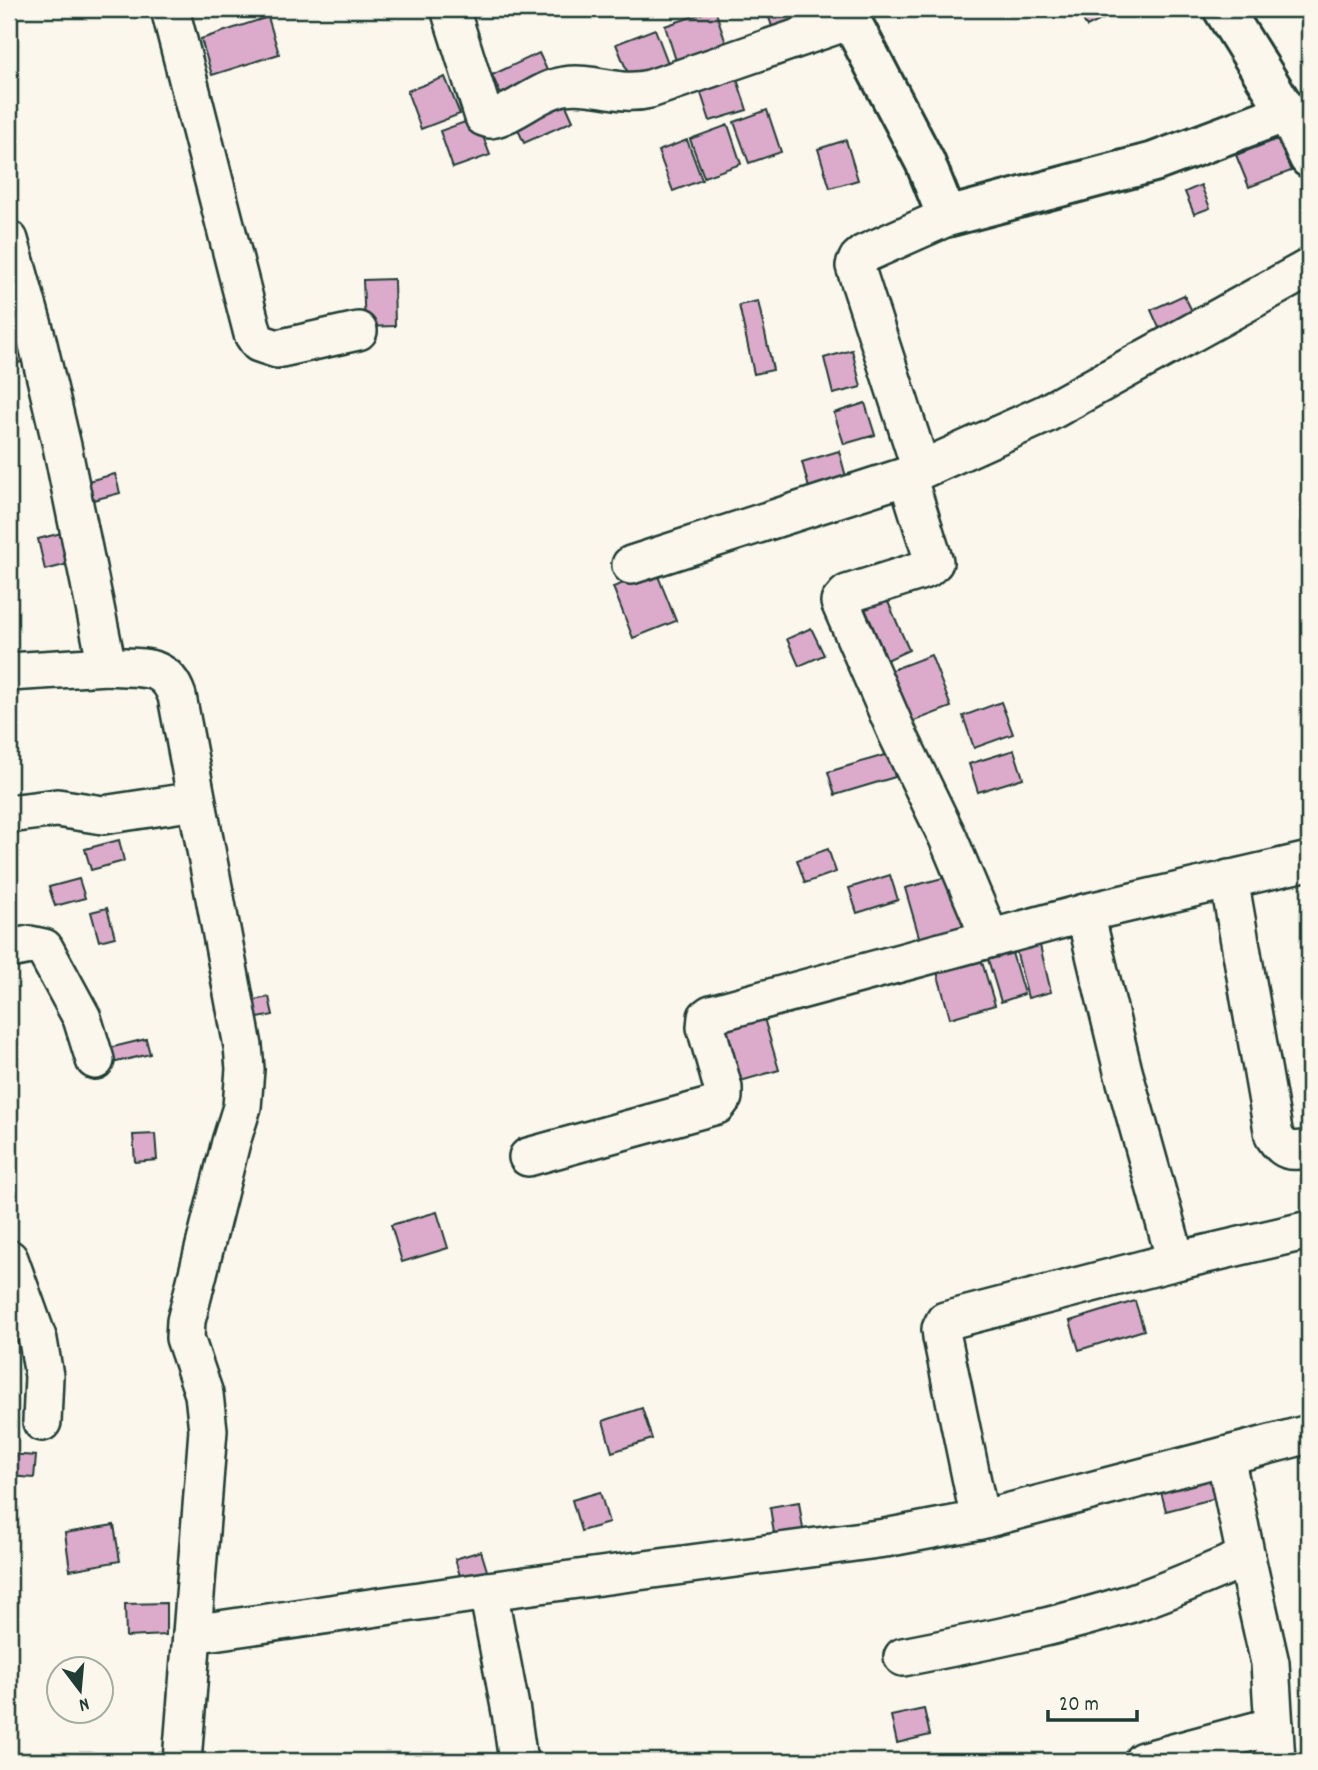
<svg xmlns="http://www.w3.org/2000/svg" width="1318" height="1770" font-family="Dekko,sans-serif">
<rect width="100%" height="100%" fill="#fbf7ec"/>
<filter id="ink" filterUnits="userSpaceOnUse"><feTurbulence type="fractalNoise" baseFrequency=".0143" numOctaves="2"/><feDisplacementMap in="SourceGraphic" scale="14" xChannelSelector="R" yChannelSelector="G"/><feConvolveMatrix kernelMatrix="1 2 1 2 8 2 1 2 1" color-interpolation-filters="sRGB"/></filter>
<g filter="url(#ink)">
<g fill="#dcabcb" stroke="#1f3d34" stroke-width="2">
<polygon points="715,9 729,53 679,70 665,26"/>
<polygon points="766,9 820,9 822,16 774,32"/>
<polygon points="1077,9 1123,9 1087,27"/>
<polygon points="268,17 279,54 212,75 201,39"/>
<polygon points="655,29 671,71 633,86 616,44"/>
<polygon points="539,53 554,85 506,106 492,75"/>
<polygon points="734,70 747,110 710,121 697,81"/>
<polygon points="445,77 460,114 421,129 407,91"/>
<polygon points="9,89 15,112 9,114"/>
<polygon points="560,92 573,121 524,143 511,114"/>
<polygon points="767,110 781,152 749,163 734,122"/>
<polygon points="476,118 490,155 453,168 440,131"/>
<polygon points="728,125 741,164 704,177 690,139"/>
<polygon points="1278,139 1291,171 1249,187 1236,155"/>
<polygon points="687,140 702,180 673,191 658,151"/>
<polygon points="846,140 858,180 830,188 818,149"/>
<polygon points="1201,185 1210,208 1194,214 1185,192"/>
<polygon points="394,279 395,326 365,327 363,280"/>
<polygon points="1184,295 1194,315 1160,330 1151,310"/>
<polygon points="758,301 773,370 754,374 739,305"/>
<polygon points="14,319 26,361 9,365 9,320"/>
<polygon points="852,350 861,387 833,394 824,358"/>
<polygon points="865,403 875,435 844,444 834,413"/>
<polygon points="839,451 849,488 812,499 802,462"/>
<polygon points="115,474 120,493 93,500 88,481"/>
<polygon points="73,530 80,561 45,570 38,539"/>
<polygon points="656,571 676,621 633,638 613,587"/>
<polygon points="885,595 909,650 887,660 863,604"/>
<polygon points="811,628 824,655 799,666 787,639"/>
<polygon points="931,655 951,707 909,723 889,671"/>
<polygon points="1001,702 1013,734 974,748 963,716"/>
<polygon points="1014,750 1023,778 978,792 969,764"/>
<polygon points="888,754 895,777 835,795 828,772"/>
<polygon points="119,840 124,861 91,870 85,849"/>
<polygon points="828,849 836,872 805,883 797,860"/>
<polygon points="890,875 898,900 857,913 849,888"/>
<polygon points="954,875 970,934 922,947 905,888"/>
<polygon points="79,879 85,898 55,906 49,887"/>
<polygon points="107,908 115,937 99,941 91,912"/>
<polygon points="1038,937 1051,992 1028,998 1014,942"/>
<polygon points="1010,946 1024,994 1001,1002 986,953"/>
<polygon points="979,952 995,1005 950,1018 935,965"/>
<polygon points="269,997 273,1015 243,1021 239,1003"/>
<polygon points="761,1008 779,1070 730,1084 712,1023"/>
<polygon points="146,1039 150,1054 112,1063 109,1048"/>
<polygon points="155,1134 157,1160 135,1162 133,1135"/>
<polygon points="437,1212 448,1248 402,1262 391,1225"/>
<polygon points="1135,1301 1144,1330 1079,1350 1070,1321"/>
<polygon points="642,1408 652,1439 612,1452 603,1421"/>
<polygon points="9,1454 36,1456 34,1478 9,1476"/>
<polygon points="1212,1471 1220,1497 1166,1511 1159,1484"/>
<polygon points="600,1492 609,1523 581,1531 572,1500"/>
<polygon points="799,1502 804,1536 775,1540 770,1507"/>
<polygon points="114,1525 120,1561 70,1570 65,1533"/>
<polygon points="481,1551 489,1577 463,1586 455,1559"/>
<polygon points="166,1603 166,1635 126,1637 125,1604"/>
<polygon points="924,1709 930,1735 897,1743 891,1716"/>
</g>
<g fill="none" stroke-linecap="round" stroke-linejoin="round">
<defs>
<g id="street">
<polyline points="170,9 253,334 259,343 277,349 358,331"/>
<path d="M450,9l34,108 6,2c26,-5 48,-29 74,-33 31,-5 53,11 86,3l201,-69"/>
<path d="M9,240l28,100 25,106 45,220c32,3 58,-5 70,30l66,350 2,23 -3,38 -11,35 -45,179 -1,17 19,56 4,36 -26,331"/>
<polyline points="921,469 855,266 858,259 864,254 947,217"/>
<polyline points="631,565 907,476"/>
<polyline points="9,672 107,666"/>
<polyline points="9,814 57,808 103,815 196,801"/>
<path d="M1229,879l45,257c10,16 17,16 35,13"/>
<polyline points="1085,913 1309,861"/>
<polyline points="990,938 948,838 898,735 840,602 847,594 926,569 934,562 907,476 1045,414 1309,268"/>
<polyline points="9,949 30,945 44,948 82,1018 95,1060"/>
<polyline points="528,1157 717,1105 723,1097 723,1088 706,1027 707,1017 711,1014 1085,913 1123,1071 1176,1261"/>
<polyline points="9,1259 38,1340 44,1376 42,1422"/>
<polyline points="980,1520 942,1337 941,1329 945,1321 1176,1261 1309,1230"/>
<polyline points="1246,1557 1270,1663 1276,1761"/>
<polyline points="488,1591 511,1712 518,1761"/>
<polyline points="192,1634 488,1591 885,1538 980,1520 1309,1434"/>
<path d="M903,1657c77,-15 154,-30 229,-54 39,-13 77,-30 114,-46l-21,-101"/>
<polyline points="1143,1761 1274,1726"/>
</g>
<g id="secondary">
<polyline points="845,9 925,162 947,217 1154,162 1287,112"/>
<polyline points="1223,9 1287,112 1309,158"/>
</g>
</defs>
<use href="#street" stroke="#1f3d34" stroke-width="42"/>
<use href="#secondary" stroke="#1f3d34" stroke-width="44"/>
<use href="#street" stroke="#fbf7ec" stroke-width="37"/>
<use href="#secondary" stroke="#fbf7ec" stroke-width="38"/>
</g>
</g>
<rect width="1318" height="1770" fill="none" stroke="#fbf7ec" stroke-width="35"/>
<rect x="18" y="18" width="1283" height="1735" fill="none" stroke="#1f3d34" stroke-width="2.5" filter="url(#ink)"/>
<g transform="translate(80 1690) rotate(164)"><circle r="33" fill="#fbf7ec" stroke="#a3ada2" stroke-width="2"/>
<path d="M0-5L12 26L0 18L-12 26Z" fill="#1f3d34"/>
<text y="-10" font-size="19" font-weight="bold" text-anchor="middle" fill="#1f3d34">N</text>
</g>
<path d="M1048 1710v10h89v-10" fill="none" stroke="#1f3d34" stroke-width="3.5"/>
<text x="1059" y="1710" font-size="21" fill="#1f3d34" stroke="#fbf7ec" stroke-width="5" paint-order="stroke">20 m</text>
</svg>
